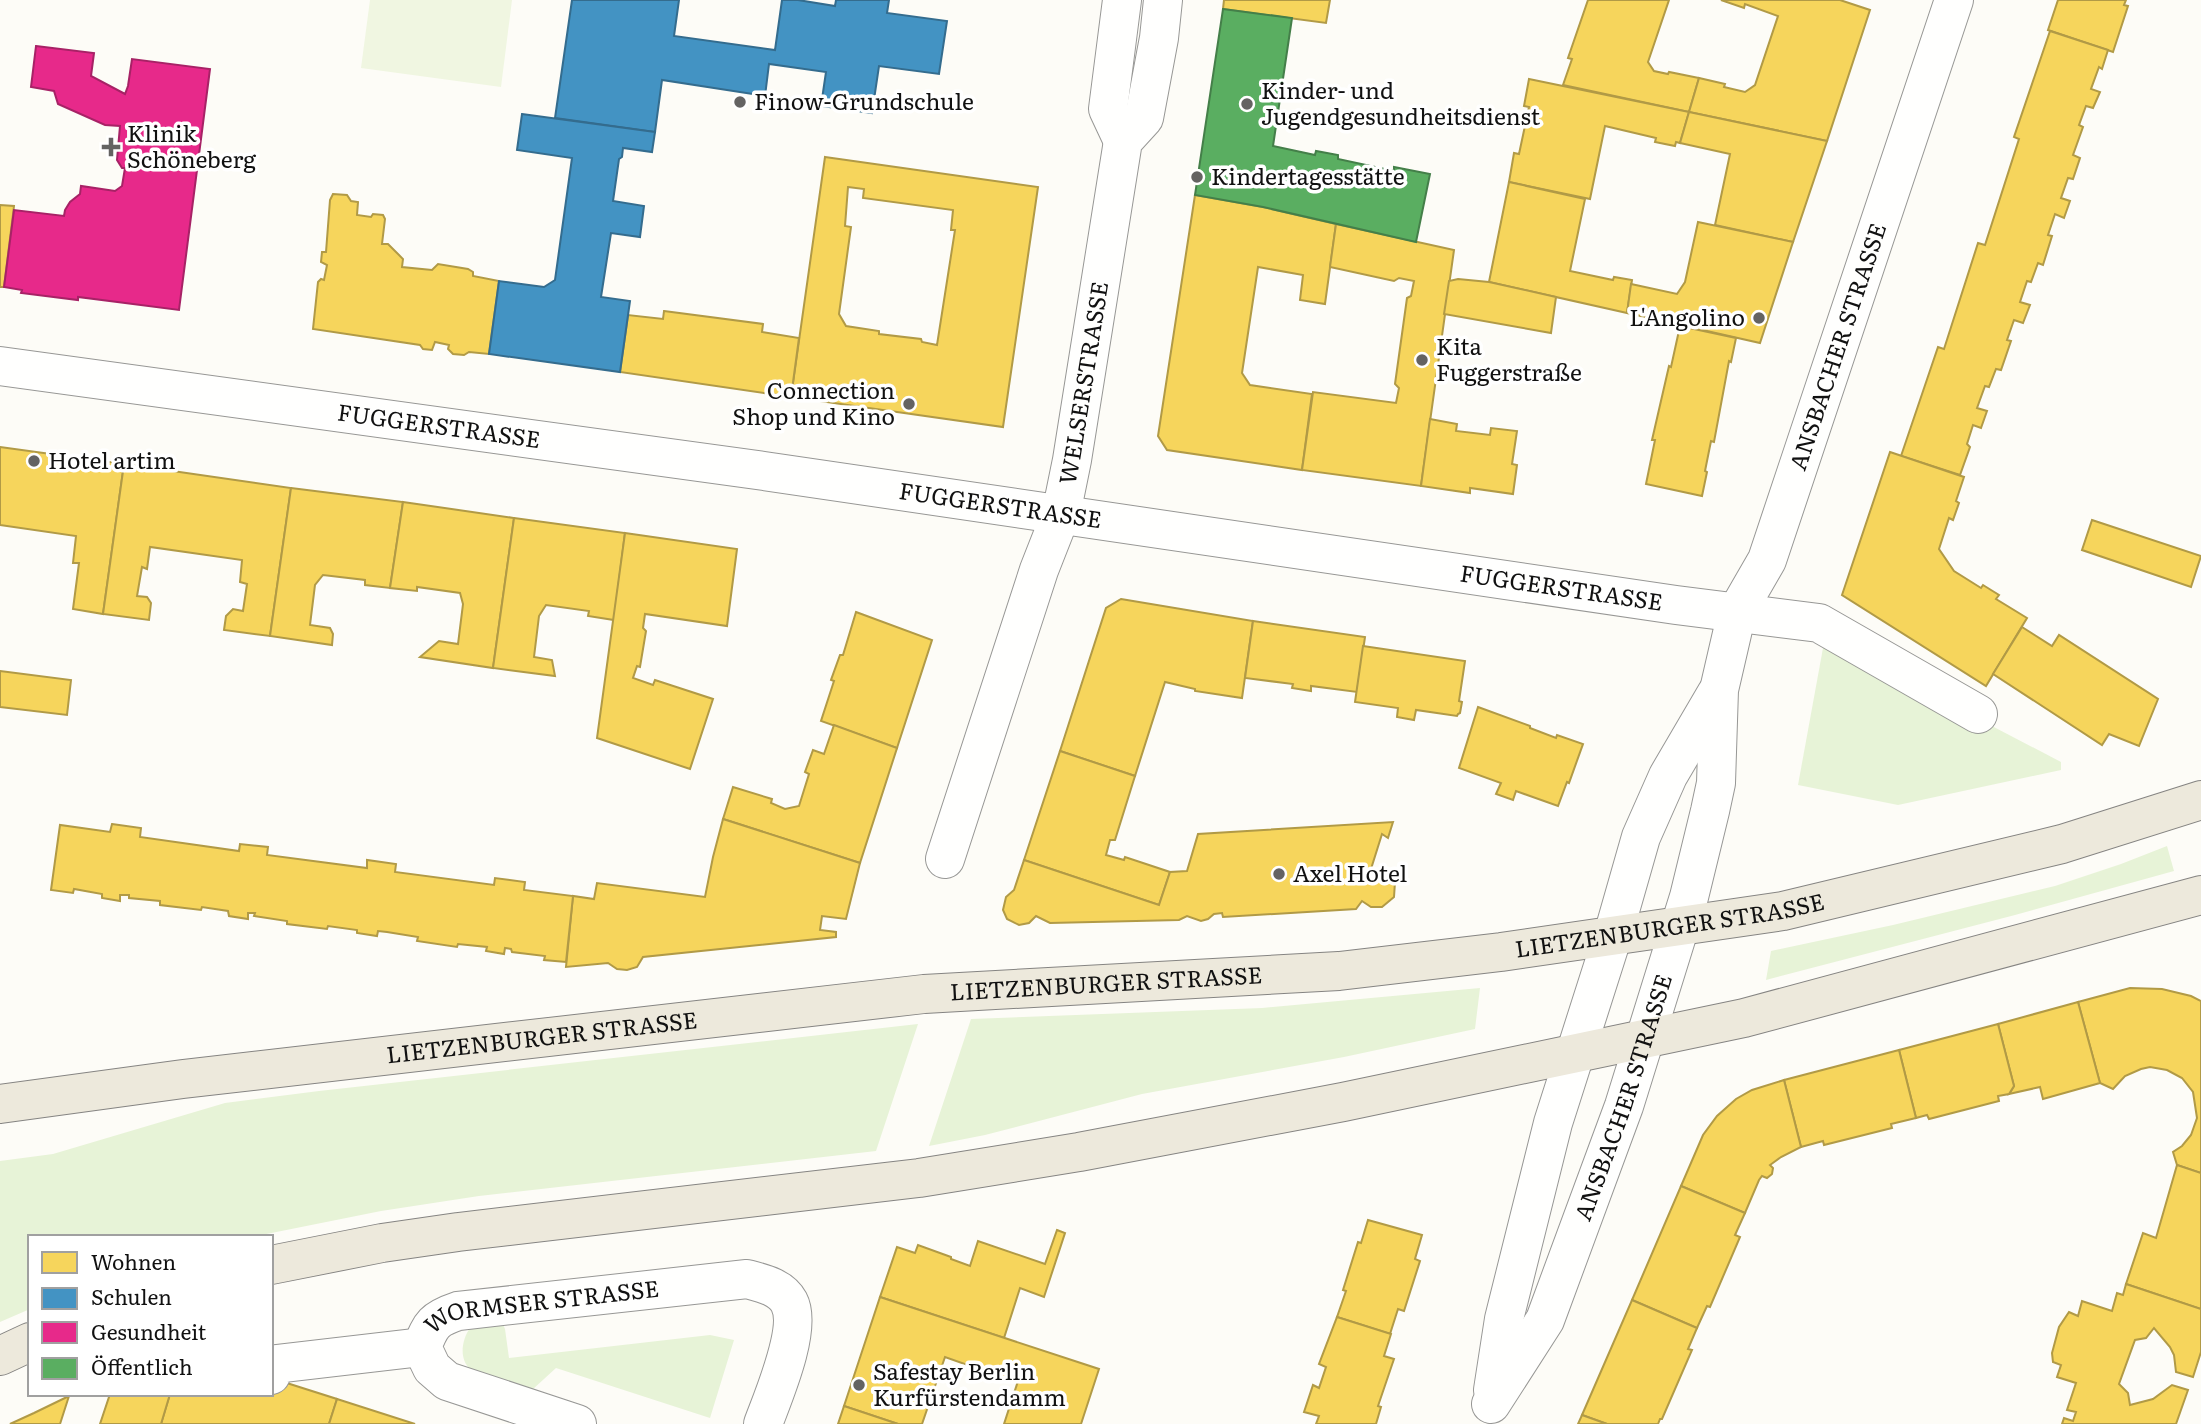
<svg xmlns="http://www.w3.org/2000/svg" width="2201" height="1424" font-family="Literata,serif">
<rect width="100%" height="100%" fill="#fdfcf7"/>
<g fill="#e7f3d7">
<polygon points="1830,644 1837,645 2061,762 2061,770 1898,805 1798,785 1823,648"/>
<polygon points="2167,846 2174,871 2015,915 1766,980 1771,951 1893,925 2055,886 2121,864"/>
<polygon points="1480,988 1475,1029 1344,1057 1142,1094 985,1135 929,1146 971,1019 1262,1008"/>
<polygon points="918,1024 876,1151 479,1196 381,1211 252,1237 30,1237 30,1309 0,1322 0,1161 53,1154 225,1103 319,1091"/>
<path d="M502,1322l3,7 4,29 201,-23 24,5 -24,78 -154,-50 -24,22c-14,-5 -46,-11 -58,-18 -16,-10 -13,-31 -4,-44z"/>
</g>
<polygon fill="#f0f6e1" points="370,0 512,0 501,87 361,68"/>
<g fill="#f6d55c" stroke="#b19a46" stroke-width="2" fill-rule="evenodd">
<polygon points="1224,0 1330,0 1326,23 1223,9"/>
<polygon points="1588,0 1669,0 1648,62 1654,71 1668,74 1669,72 1699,78 1689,112 1563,85 1572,59 1568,58"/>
<polygon points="1721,0 1840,0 1870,10 1827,141 1689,112 1699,78 1725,84 1724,87 1745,92 1755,85 1778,16 1745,4 1744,8"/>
<polygon points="2058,0 2126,0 2124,5 2128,6 2113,52 2048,30"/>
<polygon points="2050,31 2108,50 2102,69 2099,67 2091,89 2100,92 2093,108 2086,106 2079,125 2083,127 2073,155 2080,158 2073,179 2068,178 2061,198 2070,201 2064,218 2055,214 2048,235 2052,236 2043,265 2038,263 2031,282 2027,281 2020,302 2030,305 2023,323 2014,320 2007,340 2011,341 2001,370 1996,369 1989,387 1985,386 1977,408 1987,411 1981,428 1973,425 1967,444 1970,447 1960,475 1901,456 1938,347 1944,349 1978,243 1985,245 2019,139 2014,137"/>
<polygon points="1529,79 1689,112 1680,143 1676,142 1675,146 1655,142 1656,138 1605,126 1590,199 1509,182 1514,153 1519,154 1529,107 1524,106"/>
<polygon points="1689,112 1827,141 1793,242 1715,225 1730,154 1680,143"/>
<path d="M825,157l213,30 -35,240 -212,-30zM848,187l16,2 -1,9 90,12 -2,20h4l-18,115 -15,-3 -1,-3 -42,-5v-3l-33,-5 -7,-12 12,-87 -6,-1z"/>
<polygon points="1509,182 1585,199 1570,271 1613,280 1614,277 1632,280 1627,313 1489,282"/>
<polygon points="333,194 347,195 351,201 358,202 357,215 371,217 373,214 383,215 385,219 382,244 388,244 403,259 402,267 432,270 438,264 468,269 473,272 473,276 499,281 489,354 469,352 464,355 453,354 448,349 449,345 435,342 432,350 423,349 420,345 313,329 318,282 321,279 324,280 327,265 321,262 322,252 326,252 330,200"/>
<polygon points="1195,195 1263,207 1336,224 1325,304 1300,300 1303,275 1258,267 1242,373 1250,385 1312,394 1302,470 1167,450 1158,436"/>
<polygon points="0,205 14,206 4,287 0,287"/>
<polygon points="1698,222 1793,242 1760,343 1627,313 1631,284 1677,294 1685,282"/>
<polygon points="1336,224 1454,250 1421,486 1302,470 1313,392 1396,403 1399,388 1395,384 1407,298 1411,296 1414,281 1399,278 1394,281 1330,267"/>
<polygon points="1458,279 1489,282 1556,297 1551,333 1444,314 1449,281"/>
<polygon points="664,311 763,324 762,332 799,338 791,397 620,372 628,315 663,319"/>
<polygon points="1680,326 1736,338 1731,362 1729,361 1714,442 1711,441 1705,471 1707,472 1702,496 1646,484 1655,440 1652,440 1669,366 1671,367"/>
<polygon points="1430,419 1457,424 1456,431 1490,435 1491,428 1517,431 1512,464 1517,465 1513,494 1470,488 1470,493 1421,486"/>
<polygon points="0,447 124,464 103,614 73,609 79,563 73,563 76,536 0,525"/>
<polygon points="1890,452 1964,477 1956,501 1959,503 1953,520 1949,518 1939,549 1954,571 1981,588 1983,585 1999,595 1996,599 2027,618 1986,686 1842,595"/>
<polygon points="124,464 291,488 270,636 224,630 226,616 233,609 243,611 247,584 240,582 242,560 150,547 147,569 142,567 137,596 147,597 151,603 149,620 103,614"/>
<polygon points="291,488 403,502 390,588 365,585 365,580 323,575 315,585 310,625 330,628 333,634 332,645 270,636"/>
<polygon points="403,502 514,518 493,668 420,657 439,641 458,644 463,604 460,593 417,587 417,591 390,588"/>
<polygon points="514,518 625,533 614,620 588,616 589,611 546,605 539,616 534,657 552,660 555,676 493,668"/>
<polygon points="2092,520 2201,556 2191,587 2082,550"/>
<polygon points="625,533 737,549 727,626 645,614 643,628 646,631 640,667 637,666 633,678 653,685 655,680 713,699 690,769 597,738"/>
<polygon points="1121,599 1253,621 1242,698 1195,691 1195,689 1165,682 1135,776 1060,751 1106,608"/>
<polygon points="856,612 932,640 897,748 821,721 834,681 831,680 840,655 843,655"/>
<polygon points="1253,621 1365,637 1357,692 1311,686 1311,691 1292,688 1293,684 1245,678"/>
<polygon points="2022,627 2052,646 2059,635 2158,699 2139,746 2109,734 2102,745 1993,674"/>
<polygon points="1363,646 1465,661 1459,701 1462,702 1460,713 1458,714 1457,716 1416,710 1414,720 1397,717 1398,708 1355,702"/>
<polygon points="0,671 71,680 67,715 0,707"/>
<polygon points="1478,707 1530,726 1530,728 1556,738 1557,735 1583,744 1569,783 1567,782 1558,806 1516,791 1513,800 1496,794 1501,783 1459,768"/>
<polygon points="834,725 897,748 860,863 723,819 733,787 772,799 771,803 785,809 799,806 809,774 805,772 813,750 824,754"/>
<polygon points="1060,751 1135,776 1115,840 1110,840 1106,855 1124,860 1125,857 1170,872 1159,905 1024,860"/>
<polygon points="723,819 860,863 846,919 822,916 820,930 836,932 836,937 643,957 637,967 627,970 617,969 608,963 566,967 573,896 594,899 597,883 705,897 713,857"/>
<polygon points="1393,822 1388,838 1382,834 1371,869 1385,871 1395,882 1394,897 1382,907 1371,907 1362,901 1356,909 1223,917 1222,913 1214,914 1208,919 1201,921 1187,916 1179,920 1050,923 1036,916 1029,923 1019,925 1007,919 1003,910 1006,897 1014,890 1024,860 1159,905 1170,872 1187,871 1198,834"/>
<polygon points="112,824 141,828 140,837 239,851 240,844 268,847 267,855 367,868 367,860 396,864 395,872 494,885 495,878 525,882 524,890 573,896 566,962 544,960 545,956 512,952 511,949 505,948 504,954 486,951 487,947 458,944 457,947 417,941 418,937 387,932 378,931 377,936 357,933 357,930 328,926 327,929 287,924 287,921 254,916 255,913 248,913 248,919 229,916 228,911 202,907 201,910 160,905 160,901 129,898 129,895 120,895 120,901 102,898 102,894 74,889 73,893 51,890 60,825 110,832"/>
<polygon points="2130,988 2162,989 2191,996 2201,1001 2201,1173 2177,1165 2173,1152 2182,1146 2191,1135 2197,1118 2193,1092 2182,1078 2167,1070 2150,1067 2141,1069 2125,1076 2113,1089 2100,1083 2078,1002"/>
<polygon points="2078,1002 2100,1083 2043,1099 2040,1087 2009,1094 2014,1086 1998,1024"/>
<polygon points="1998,1024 2014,1086 2009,1094 1998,1096 1999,1101 1929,1119 1927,1115 1916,1118 1899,1050"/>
<polygon points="1899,1050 1916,1118 1891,1124 1892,1128 1824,1145 1823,1141 1801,1147 1784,1080"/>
<polygon points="1784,1080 1801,1147 1781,1157 1770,1165 1773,1168 1772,1174 1767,1178 1762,1176 1759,1180 1745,1213 1681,1186 1703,1135 1717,1116 1736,1099 1752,1090"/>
<polygon points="2177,1165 2201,1173 2201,1309 2126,1284 2143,1233 2156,1238"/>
<polygon points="1681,1186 1745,1213 1735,1235 1740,1237 1710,1307 1707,1306 1697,1328 1632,1300"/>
<polygon points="1368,1220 1422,1235 1415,1259 1420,1261 1404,1311 1398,1309 1390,1334 1337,1317 1346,1291 1343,1290 1358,1242 1361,1243"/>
<polygon points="1057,1230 1065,1233 1044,1297 1020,1288 1004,1338 880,1297 897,1247 915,1253 918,1245 951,1257 951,1259 970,1266 978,1241 1045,1264"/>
<polygon points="2126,1284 2201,1309 2201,1352 2193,1377 2176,1372 2174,1355 2170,1347 2154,1328 2146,1338 2135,1340 2119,1384 2128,1393 2130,1405 2153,1399 2172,1385 2188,1390 2176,1424 2062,1424 2064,1418 2073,1421 2076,1412 2067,1410 2076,1383 2057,1377 2061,1365 2053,1362 2052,1353 2059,1327 2069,1312 2078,1316 2082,1301 2112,1311 2117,1293 2123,1295"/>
<polygon points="880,1297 1099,1369 1081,1424 1004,1424 1019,1378 1009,1374 1007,1379 945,1357 922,1424 898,1424 844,1406"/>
<polygon points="1632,1300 1697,1328 1688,1349 1692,1350 1662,1419 1660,1419 1658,1424 1607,1424 1582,1415"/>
<polygon points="1337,1317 1391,1334 1384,1356 1394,1359 1378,1406 1381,1407 1376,1424 1316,1424 1319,1416 1304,1412 1313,1385 1319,1388 1326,1367 1319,1364"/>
<polygon points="271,1378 337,1399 329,1424 161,1424 170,1394 271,1394"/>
<polygon points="110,1394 170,1394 161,1424 100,1424"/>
<polygon points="69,1396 60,1424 10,1424 34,1413"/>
<polygon points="337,1399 415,1424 329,1424"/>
<polygon points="844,1406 898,1424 838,1424"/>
<polygon points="1582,1415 1607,1424 1578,1424"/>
</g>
<g fill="#4393c3" stroke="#346c8e" stroke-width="2">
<polygon points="572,0 679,0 674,36 775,50 782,0 798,0 835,6 836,0 889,0 887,13 947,21 939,74 879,66 872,113 821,106 826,72 769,64 765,96 662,80 655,132 555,118"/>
<polygon points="522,114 655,132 652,152 623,148 622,157 619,159 613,201 644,206 640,237 611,233 601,297 630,301 620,372 489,354 499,281 544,287 555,280 572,158 517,150"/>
</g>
<polygon fill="#e7298a" stroke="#a72266" stroke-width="2" points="36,46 94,53 91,76 125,94 128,86 132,59 210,69 179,310 78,297 78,300 21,293 22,290 4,287 14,210 64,216 65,210 70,202 80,194 81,186 115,191 122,186 125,168 122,168 117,160 120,126 105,125 58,104 54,91 31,87"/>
<polygon fill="#5aae61" stroke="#447f49" stroke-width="2" points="1223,9 1292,18 1273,146 1315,155 1316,151 1338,155 1338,159 1394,171 1394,167 1430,174 1416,242 1263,207 1195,195"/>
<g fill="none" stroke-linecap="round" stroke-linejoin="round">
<defs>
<g id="minor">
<polyline points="1122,0 1108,109 1123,141"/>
<path id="s1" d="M0,366l764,105 912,134 143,18 159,91"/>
<path id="s2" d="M945,859l94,-289 22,-56 11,-54 51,-319 21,-23 15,-80 4,-38"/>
<polyline points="271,1375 276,1364 422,1347"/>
<polyline points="1493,1390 1504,1319 1553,1123 1613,935 1641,837 1668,776 1716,694"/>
<path id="s3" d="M1491,1404l54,-84 79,-214 65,-209 21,-86 6,-28 3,-93 18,-78 30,-52 187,-560"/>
<path id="s4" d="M577,1424l-130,-43 -15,-13 -10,-21c9,-23 12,-28 36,-36l289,-32c15,4 34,8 42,23 14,26 -16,95 -26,122"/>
</g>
<g id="major">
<path id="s5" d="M0,1104l183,-25 741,-85 415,-23 162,-19 282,-41 279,-67 139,-44"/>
<polyline points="271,1265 382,1243 458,1232 919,1178 1079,1152 1343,1102 1744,1018 2201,895"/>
<polyline points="0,1356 30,1342"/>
</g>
</defs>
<use href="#minor" stroke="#979795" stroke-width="40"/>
<use href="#major" stroke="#858482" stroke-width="40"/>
<use href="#minor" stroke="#fffffe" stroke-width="38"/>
<use href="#major" stroke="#ede9dc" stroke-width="38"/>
</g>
<g fill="#646362" stroke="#fff" stroke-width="2.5">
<circle cx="740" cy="102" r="7"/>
<circle cx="1247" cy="104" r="7"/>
<path d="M107.5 136.5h7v7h7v7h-7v7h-7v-7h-7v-7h7z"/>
<circle cx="1197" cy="177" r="7"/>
<circle cx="1759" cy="318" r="7"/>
<circle cx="1422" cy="360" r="7"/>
<circle cx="909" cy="404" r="7"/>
<circle cx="34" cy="461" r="7"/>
<circle cx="1279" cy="874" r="7"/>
<circle cx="859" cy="1385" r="7"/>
</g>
<g text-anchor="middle" stroke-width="7" stroke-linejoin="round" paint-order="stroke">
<g font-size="23" fill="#111" stroke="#fff" text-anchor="start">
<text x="1261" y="99">Kinder- und<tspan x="1261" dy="26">Jugendgesundheitsdienst</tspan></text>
<text x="754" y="110">Finow-Grundschule</text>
<text x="127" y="142">Klinik<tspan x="127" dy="26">Schöneberg</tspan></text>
<text x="1211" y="185">Kindertagesstätte</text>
<text x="1745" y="326" text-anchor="end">L'Angolino</text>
<text x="1436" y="355">Kita<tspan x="1436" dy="26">Fuggerstraße</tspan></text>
<text x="895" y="399" text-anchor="end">Connection<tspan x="895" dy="26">Shop und Kino</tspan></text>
<text x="48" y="469">Hotel artim</text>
<text x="1293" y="882">Axel Hotel</text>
<text x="873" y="1380">Safestay Berlin<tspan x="873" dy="26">Kurfürstendamm</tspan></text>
</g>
<g font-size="23" fill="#111" stroke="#fff">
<text dy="8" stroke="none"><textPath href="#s3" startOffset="1122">ANSBACHER STRASSE</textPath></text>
<text dy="8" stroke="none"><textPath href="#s2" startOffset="497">WELSERSTRASSE</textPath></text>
<text dy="8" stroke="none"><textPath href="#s1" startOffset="443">FUGGERSTRASSE</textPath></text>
<text dy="8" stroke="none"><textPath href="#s1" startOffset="1010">FUGGERSTRASSE</textPath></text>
<text dy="8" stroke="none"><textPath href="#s1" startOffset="1577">FUGGERSTRASSE</textPath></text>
<text dy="8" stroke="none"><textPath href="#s5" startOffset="1680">LIETZENBURGER STRASSE</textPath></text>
<text dy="8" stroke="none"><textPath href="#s5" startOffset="1113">LIETZENBURGER STRASSE</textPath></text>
<text dy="8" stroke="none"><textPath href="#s5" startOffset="546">LIETZENBURGER STRASSE</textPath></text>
<text dy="8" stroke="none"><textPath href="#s3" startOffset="336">ANSBACHER STRASSE</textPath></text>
<text dy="8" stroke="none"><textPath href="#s4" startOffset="317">WORMSER STRASSE</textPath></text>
</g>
</g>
<rect x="28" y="1235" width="245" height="161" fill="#ffffff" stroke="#a0a0a0" stroke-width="2"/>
<rect x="42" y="1252" width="35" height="21" fill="#f6d55c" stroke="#a0a0a0" stroke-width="2"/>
<text x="91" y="1270" font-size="21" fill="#111111">Wohnen</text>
<rect x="42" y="1288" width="35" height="21" fill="#4393c3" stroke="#a0a0a0" stroke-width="2"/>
<text x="91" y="1305" font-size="21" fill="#111111">Schulen</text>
<rect x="42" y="1322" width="35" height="21" fill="#e7298a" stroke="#a0a0a0" stroke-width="2"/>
<text x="91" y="1340" font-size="21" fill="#111111">Gesundheit</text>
<rect x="42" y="1358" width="35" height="21" fill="#5aae61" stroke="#a0a0a0" stroke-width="2"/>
<text x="91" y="1375" font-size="21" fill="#111111">Öffentlich</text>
</svg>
